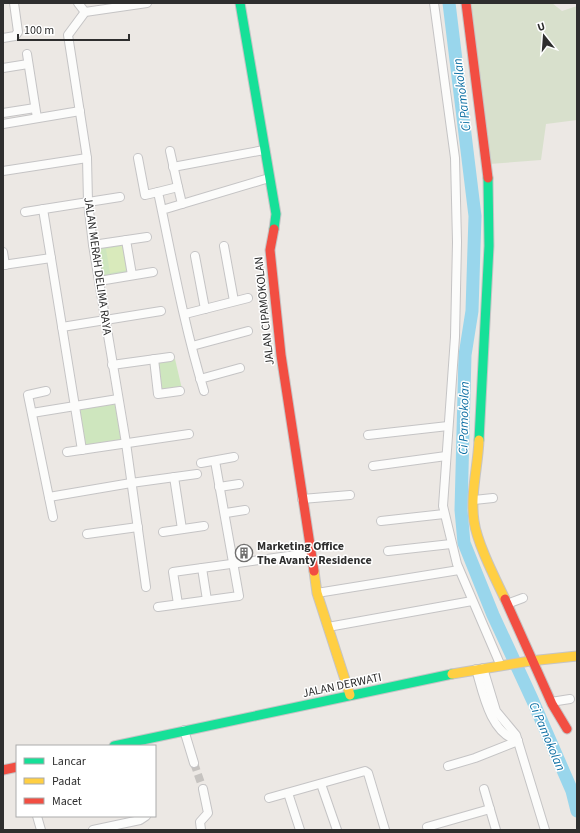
<svg xmlns="http://www.w3.org/2000/svg" width="580" height="833" font-family="'Source Sans 3',sans-serif">
<rect width="100%" height="100%" fill="#ece8e4"/>
<g fill="#cee6be">
<polygon points="124,243 129,273 101,277 96,247"/>
<polygon points="175,359 182,389 161,392 157,362"/>
<polygon points="116,401 123,442 84,448 77,408"/>
</g>
<polygon fill="#d8e0cc" points="467,3 552,3 562,11 577,6 577,120 546,124 541,160 489,164"/>
<polygon fill="#d9eabb" points="122,246 126,270 110,273 106,249"/>
<g fill="none" stroke-linecap="round" stroke-linejoin="round">
<polyline stroke="#99d6ec" stroke-width="13" points="449,3 475,216 472,311 465,355 461,510 464,543 493,615 532,699 572,791 577,811"/>
<polyline stroke="#c6c3c0" stroke-width="8" stroke-dasharray="8 4" stroke-linecap="butt" points="194,763 203,789"/>
<defs>
<g id="street">
<polyline points="78,3 85,12"/>
<polyline points="434,3 455,158 457,242 455,337 443,506 457,564 500,664"/>
<polyline points="3,38 15,36 18,32 14,3"/>
<polyline points="27,54 37,118"/>
<polyline points="3,68 28,64"/>
<polyline points="3,113 35,108"/>
<polyline points="3,124 80,111"/>
<polyline points="170,151 178,187"/>
<polyline points="138,158 145,195 158,192"/>
<polyline points="173,167 264,150"/>
<polyline points="3,171 87,158"/>
<polyline points="182,204 269,178"/>
<polyline points="43,209 82,450"/>
<path d="M162,210l20,-6 -4,-17 -20,5c14,66 26,134 46,199"/>
<polyline points="25,212 120,197"/>
<polyline points="126,240 132,275"/>
<polyline points="93,245 147,237"/>
<polyline points="224,246 234,301"/>
<polyline points="3,252 5,265"/>
<polyline points="195,256 205,309"/>
<polyline points="3,265 51,258"/>
<polyline points="99,281 153,272"/>
<polyline points="185,314 248,298"/>
<polyline points="62,327 161,311"/>
<polyline points="192,346 248,331"/>
<polyline points="154,359 158,394 180,391"/>
<polyline points="112,365 170,357"/>
<polyline points="200,379 240,368"/>
<polyline points="46,391 28,395 53,517"/>
<polyline points="32,413 118,399"/>
<polyline points="368,435 448,426"/>
<polyline points="67,452 189,434"/>
<polyline points="201,463 234,457"/>
<polyline points="373,466 446,456"/>
<polyline points="174,477 182,529"/>
<polyline points="219,487 239,484"/>
<polyline points="49,497 131,483 197,474"/>
<polyline points="302,499 350,495"/>
<polyline points="474,500 493,498"/>
<polyline points="226,513 245,510"/>
<polyline points="381,521 444,514"/>
<polyline points="163,532 204,526"/>
<polyline points="87,534 138,527"/>
<polyline points="388,551 451,544"/>
<polyline points="202,568 207,600"/>
<polyline points="146,587 126,443 93,245 88,202 87,158 68,35 85,12 147,3"/>
<polyline points="317,593 459,570"/>
<polyline points="178,604 173,572 310,553"/>
<polyline points="507,604 523,598"/>
<polyline points="158,607 239,596 215,461"/>
<polyline points="328,627 472,601"/>
<polyline points="483,668 496,711 516,735 545,830"/>
<path d="M476,669c7,24 14,64 42,72"/>
<polyline points="551,702 570,699"/>
<polyline points="184,730 194,763"/>
<polyline points="448,766 475,758 518,741"/>
<polyline points="321,784 337,830"/>
<polyline points="484,789 496,830"/>
<polyline points="288,793 300,830"/>
<polyline points="269,798 365,771 368,773 385,830"/>
<polyline points="37,816 41,830"/>
<polyline points="427,827 490,809"/>
<polyline points="93,830 140,820 146,816"/>
<polyline points="201,830 200,822 208,813 203,789"/>
</g>
<g id="fast">
<polyline points="240,3 276,214 274,229"/>
<polyline points="479,440 489,246 488,178"/>
<polyline points="114,746 452,674"/>
</g>
<g id="slow">
<path d="M479,440c-1,26 -9,55 -5,81 3,22 21,57 31,78"/>
<polyline points="314,571 317,593 350,695"/>
<polyline points="452,674 530,661 577,656"/>
</g>
<g id="jam">
<polyline points="466,3 488,178"/>
<polyline points="274,229 270,250 281,355 314,571"/>
<polyline points="505,599 552,704 567,729"/>
<polyline points="3,770 17,767"/>
</g>
</defs>
<use href="#street" stroke="#c5c4c5" stroke-width="10"/>
<use href="#fast" stroke="#c5c4c5" stroke-width="11"/>
<use href="#slow" stroke="#c5c4c5" stroke-width="11"/>
<use href="#jam" stroke="#c5c4c5" stroke-width="11"/>
<use href="#street" stroke="#fcfcfb" stroke-width="8"/>
<use href="#fast" stroke="#16e098" stroke-width="9"/>
<use href="#slow" stroke="#ffcf43" stroke-width="9"/>
<use href="#jam" stroke="#f24e42" stroke-width="9"/>
</g>
<defs>
<symbol id="building-ring" viewBox="-11 -11 22 22"><circle r="9.5" fill="#fff" stroke="#706f6e" stroke-width="1.5"/><path d="M-4-6H4V6H1V3H-1V6H-4ZM-2.5-4.3h1.7v1.8h-1.7ZM.8-4.3h1.7v1.8H.8ZM-2.5-1h1.7V.8h-1.7ZM.8-1h1.7V.8H.8Z" fill="#706f6e"/></symbol>
</defs>
<g fill-rule="evenodd">
<use href="#building-ring" x="234" y="543" width="20" height="20"/>
</g>
<g text-anchor="middle" stroke-width="3" stroke-linejoin="round" paint-order="stroke">
<g font-size="12" fill="#2e2e2e" stroke="#fff">
<text transform="translate(98 266) rotate(82)" y="4">JALAN MERAH DELIMA RAYA</text>
<text transform="translate(264 311) rotate(-96)" y="4">JALAN CIPAMOKOLAN</text>
<text transform="translate(342 685) rotate(-12)" y="4">JALAN DERWATI</text>
</g>
<g font-size="12" font-weight="bold" fill="#2e2e2e" stroke="#fff" text-anchor="start">
<text x="257" y="550">Marketing Office<tspan x="257" dy="14">The Avanty Residence</tspan></text>
</g>
<g font-size="13" font-style="italic" fill="#0d6fa3" stroke="#fff">
<text transform="translate(461 95) rotate(-97)" y="5">Ci Pamokolan</text>
<text transform="translate(463 418) rotate(-89)" y="5">Ci Pamokolan</text>
<text transform="translate(548 736) rotate(67)" y="5">Ci Pamokolan</text>
</g>
</g>
<rect width="580" height="833" fill="none" stroke="#2e2e2e" stroke-width="8"/>
<rect x="16" y="745" width="140" height="72" fill="#ffffff" stroke="#ababab"/>
<rect x="24" y="758" width="20" height="6" fill="#16e098" stroke="#ababab"/>
<text x="52" y="765" font-size="12" fill="#2e2e2e">Lancar</text>
<rect x="24" y="778" width="20" height="6" fill="#ffcf43" stroke="#ababab"/>
<text x="52" y="785" font-size="12" fill="#2e2e2e">Padat</text>
<rect x="24" y="798" width="20" height="6" fill="#f24e42" stroke="#ababab"/>
<text x="52" y="805" font-size="12" fill="#2e2e2e">Macet</text>
<g transform="translate(544 36) rotate(343)" stroke="#ffffff" stroke-width="3" paint-order="stroke">
<path d="M0-3L7 15L0 10L-7 15Z" fill="#2e2e2e"/>
<text y="-6" font-size="11" font-weight="bold" text-anchor="middle" fill="#2e2e2e">U</text>
</g>
<path d="M18 34v6h111v-6" fill="none" stroke="#2e2e2e" stroke-width="2"/>
<text x="24" y="34" font-size="12" fill="#2e2e2e" stroke="#ffffff" stroke-width="3" paint-order="stroke">100 m</text>
</svg>
